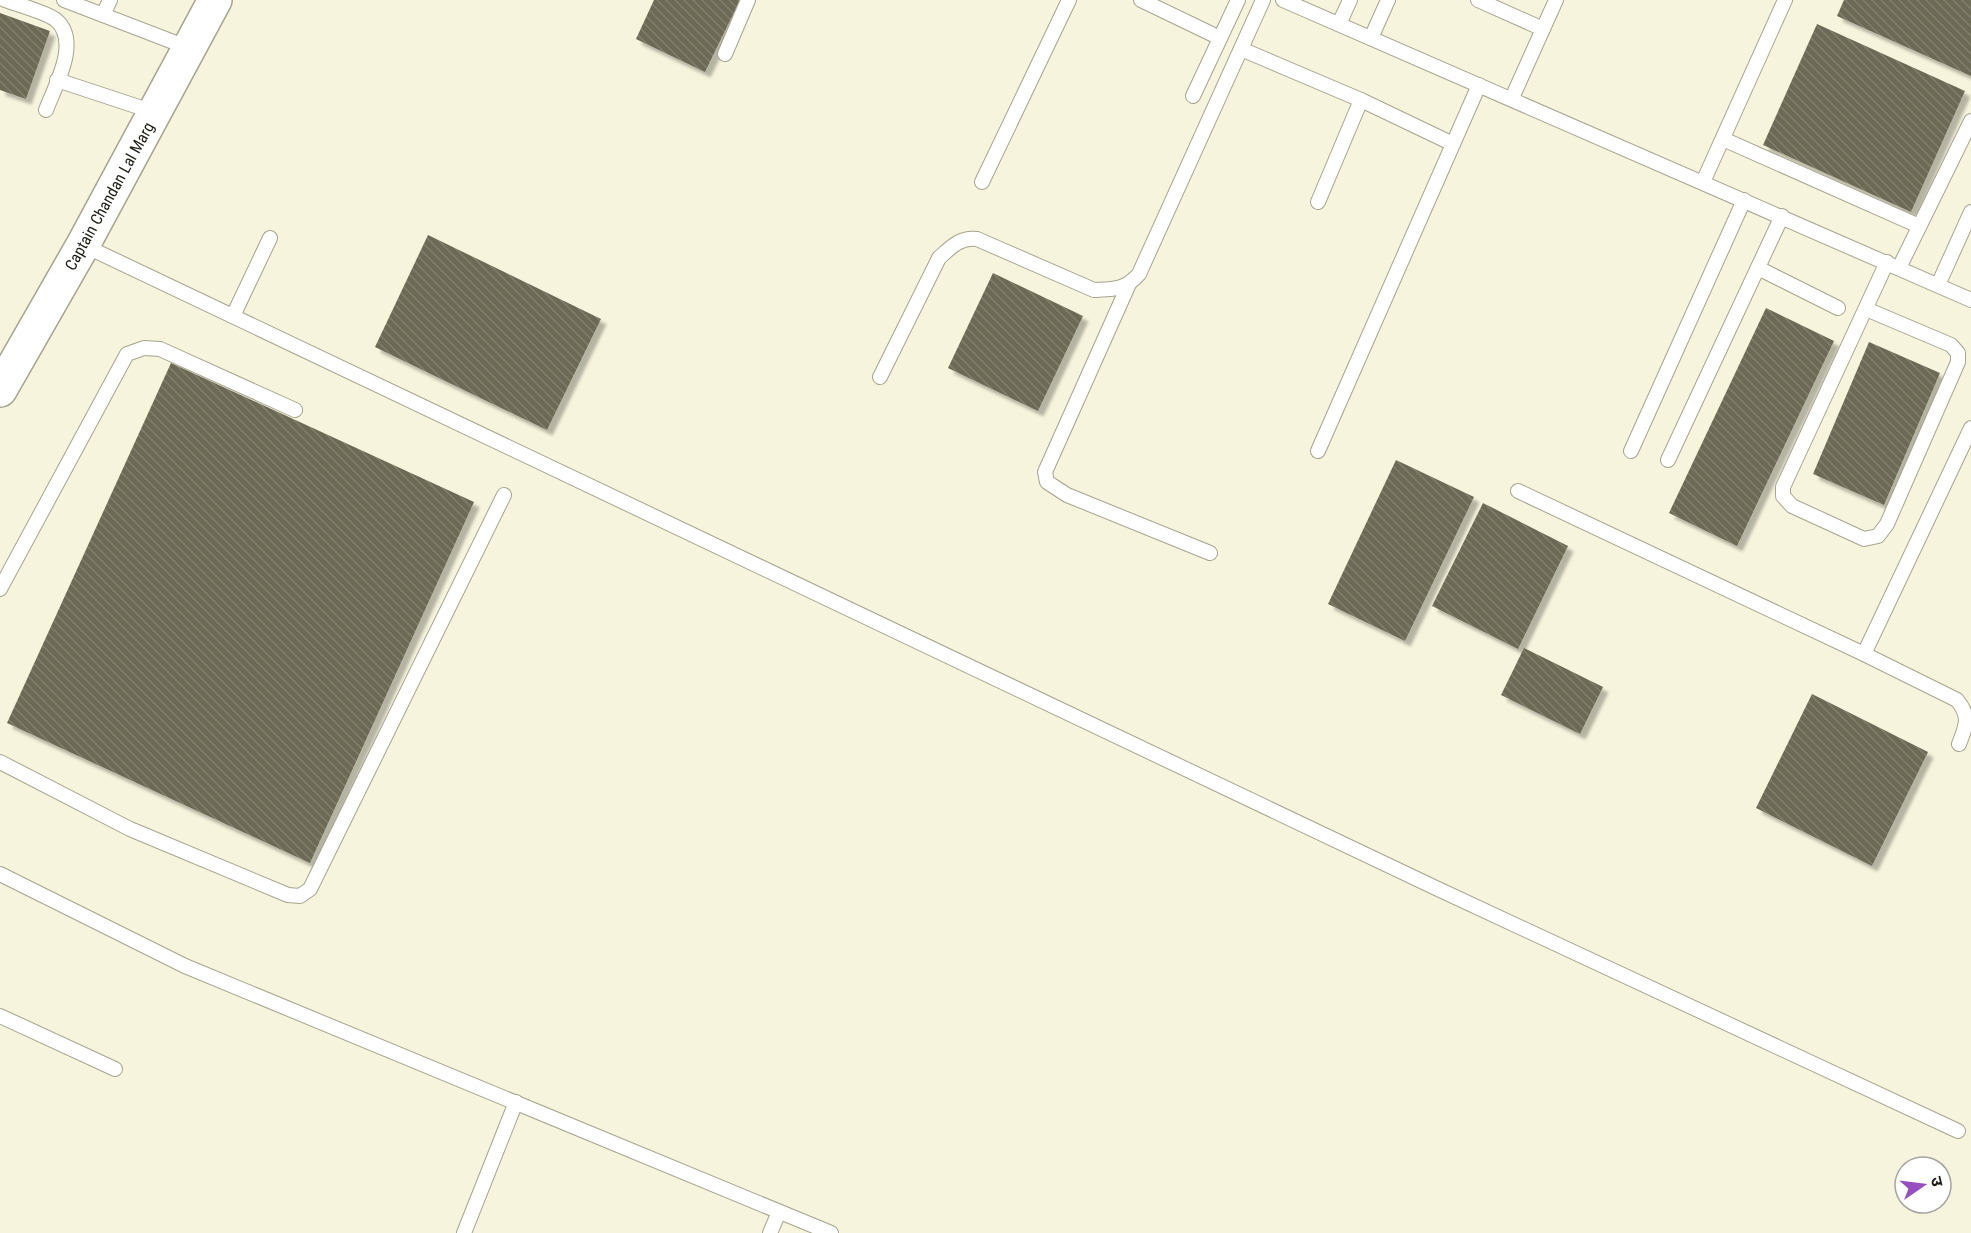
<svg xmlns="http://www.w3.org/2000/svg" width="1971" height="1233" font-family="'Roboto Condensed','Noto Sans Devanagari',sans-serif">
<defs>
<pattern id="building-back-hatch" width="6" height="6" patternUnits="userSpaceOnUse" patternTransform="scale(1.5)"><rect width="6" height="6" fill="#6c6955"/><path d="M-1 5l2 2M0 0l6 6M5-1l2 2" fill="none" stroke="#807e6e"/></pattern>
<filter id="shadow"><feDropShadow dx="5.5" dy="5.5" stdDeviation="1.5" flood-color="#0004"/></filter>
</defs>
<rect width="100%" height="100%" fill="#f7f4dd"/>
<g fill="url(#building-back-hatch)" filter="url(#shadow)">
<polygon points="654,0 740,0 705,72 636,39"/>
<polygon points="1844,0 1971,0 1971,76 1837,16"/>
<polygon points="0,13 50,31 26,99 0,90"/>
<polygon points="1817,24 1965,91 1911,212 1763,145"/>
<polygon points="428,235 601,319 547,430 375,347"/>
<polygon points="993,273 1083,316 1038,411 948,368"/>
<polygon points="1766,308 1834,341 1737,546 1669,513"/>
<polygon points="1869,342 1940,373 1884,505 1813,474"/>
<polygon points="171,363 474,502 310,863 7,723"/>
<polygon points="1396,460 1474,497 1405,641 1328,604"/>
<polygon points="1483,503 1568,546 1518,649 1432,606"/>
<polygon points="1524,648 1603,687 1580,734 1501,695"/>
<polygon points="1812,694 1928,752 1872,866 1756,808"/>
</g>
<g fill="none" stroke-linecap="round" stroke-linejoin="round">
<defs>
<g id="lane">
<path d="M5,0c11,4 43,13 51,20 25,21 -1,66 -10,90"/>
<polyline points="64,0 189,48"/>
<polyline points="1141,0 1220,38"/>
<polyline points="1283,0 1971,300"/>
<polyline points="1478,0 1543,29"/>
<polyline points="103,15 110,0"/>
<polyline points="1339,24 1350,0"/>
<polyline points="1371,38 1388,0"/>
<polyline points="1241,49 1361,100 1453,144"/>
<polyline points="725,54 748,0"/>
<polyline points="57,80 154,112"/>
<polyline points="1193,96 1238,0"/>
<polyline points="1512,98 1556,0"/>
<polyline points="1723,139 1919,226"/>
<polyline points="982,182 1069,0"/>
<polyline points="1703,182 1785,0"/>
<polyline points="1318,202 1361,100"/>
<polyline points="83,245 1438,889 1958,1131"/>
<polyline points="1758,268 1838,308"/>
<polyline points="1899,268 1971,121"/>
<polyline points="1129,284 1045,472 1047,482 1067,495 1210,553"/>
<polyline points="1938,285 1971,212"/>
<polyline points="1866,309 1951,345 1958,353 1958,362 1887,524 1878,536 1864,539 1792,506 1783,496 1783,487 1887,262"/>
<polyline points="233,316 270,238"/>
<path d="M880,377l59,-119c12,-11 21,-21 38,-19l117,51c20,-1 31,0 45,-16l124,-274"/>
<polyline points="1318,451 1479,85"/>
<polyline points="1631,451 1744,200"/>
<polyline points="1668,460 1782,216"/>
<polyline points="1518,491 1864,654 1971,428"/>
<polyline points="0,589 127,354 144,348 160,349 295,410"/>
<path d="M1864,654l93,46c14,17 9,26 2,44"/>
<polyline points="0,762 130,829 288,895 300,896 310,889 504,495"/>
<polyline points="0,874 185,966 831,1233"/>
<polyline points="0,1016 115,1069"/>
<polyline points="464,1233 516,1102"/>
<polyline points="770,1233 779,1212"/>
</g>
<polyline id="secondary" points="0,390 83,245 215,0"/>
</defs>
<use href="#lane" stroke="#a6a48e" stroke-width="16"/>
<use href="#secondary" stroke="#a6a48e" stroke-width="36"/>
<use href="#lane" stroke="#fff" stroke-width="14"/>
<use href="#secondary" stroke="#fff" stroke-width="33"/>
</g>
<g text-anchor="middle" stroke-width="4.5" stroke-linejoin="round" paint-order="stroke">
<g font-size="16" fill="#1d1c14" stroke="#fff">
<text transform="translate(109 196) rotate(-61)" y="6">Captain Chandan Lal Marg</text>
</g>
</g>
<g transform="translate(1923 1185) rotate(76)"><circle r="28" fill="#ffffff" stroke="#a5a4a1" stroke-width="1.5"/>
<path d="M0-4.5L10 22L0 15L-10 22Z" fill="#974ec1"/>
<text y="-9" font-size="16" font-weight="bold" text-anchor="middle" fill="#1d1c14">उ</text>
</g>
</svg>
